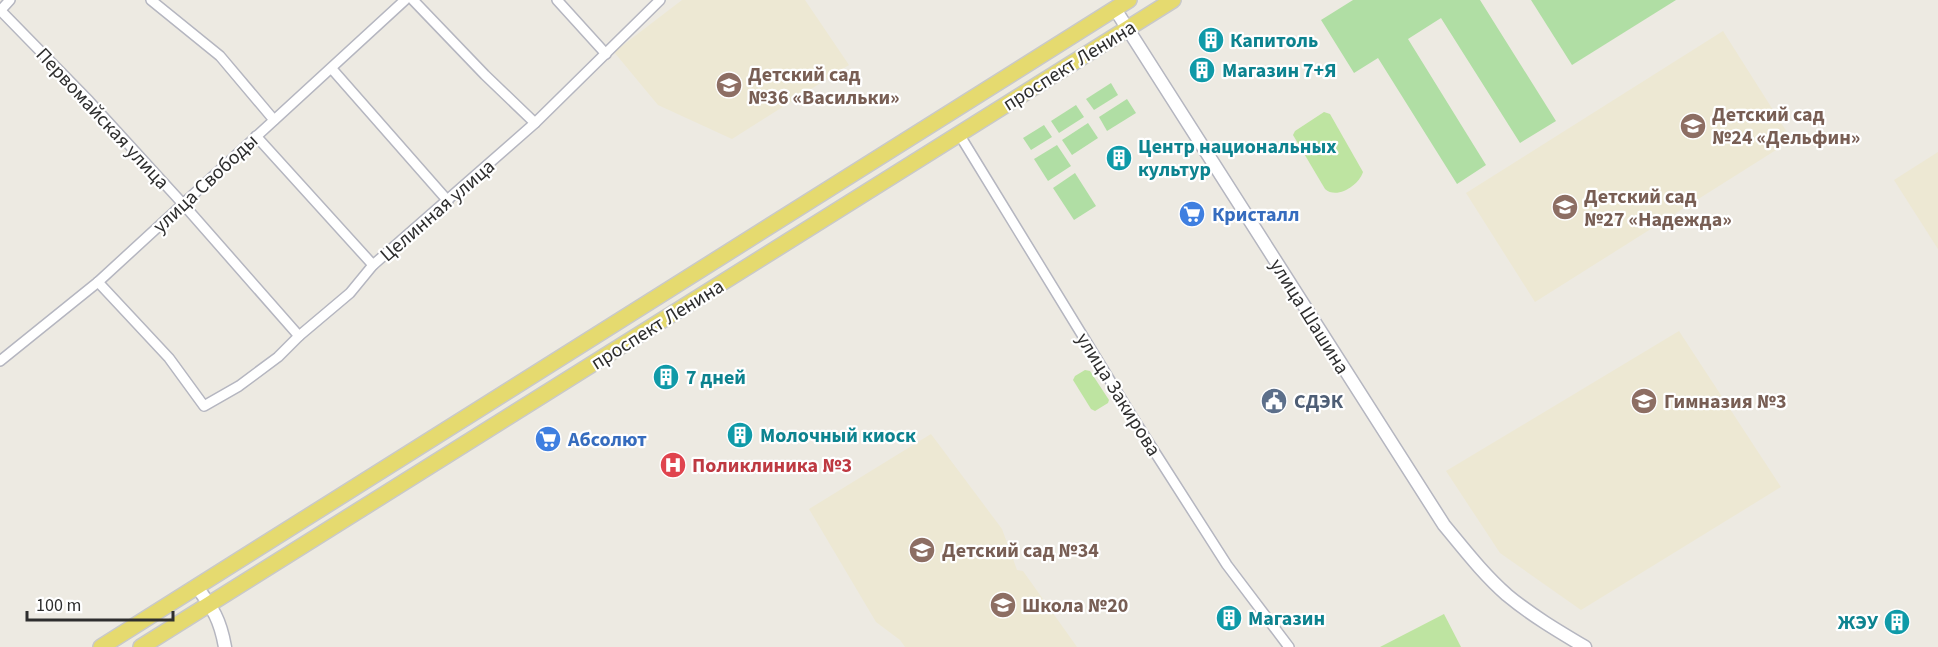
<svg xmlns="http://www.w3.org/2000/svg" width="1938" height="647" font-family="'Source Sans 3',sans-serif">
<rect width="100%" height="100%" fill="#edeae2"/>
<g fill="#ede8d3">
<polygon points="682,0 805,0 849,65 732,139 658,105 614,52"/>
<polygon points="1723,31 1792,140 1535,302 1466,193"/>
<polygon points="1938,152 1938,249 1894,180"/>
<polygon points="1679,331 1781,487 1581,610 1500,553 1446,471"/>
<polygon points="931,434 1002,529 1017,570 1023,571 1077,647 905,647 900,640 876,622 809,509"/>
</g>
<g fill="#b0dea4">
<polygon points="1353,0 1480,0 1556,121 1520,143 1441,18 1408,39 1486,165 1457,184 1378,58 1354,73 1321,20"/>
<polygon points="1531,0 1676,0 1572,65"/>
<polygon points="1111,83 1118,95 1094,110 1086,99"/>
<polygon points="1127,99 1136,113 1107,131 1099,117"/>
<polygon points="1076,105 1084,117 1059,133 1051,121"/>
<polygon points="1088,123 1098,138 1072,155 1062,140"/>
<polygon points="1044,125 1052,137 1031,150 1023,138"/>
<polygon points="1057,145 1071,166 1048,181 1034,159"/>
<polygon points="1075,173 1096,206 1074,220 1053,188"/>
</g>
<g fill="#bee4a1">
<path d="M1324,112l6,2 33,58c-4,13 -26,28 -38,17l-32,-54 2,-4z"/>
<polygon points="1085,370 1090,371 1109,400 1108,403 1095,411 1091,409 1073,380 1075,376"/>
<polygon points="1444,614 1461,647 1380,647"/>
</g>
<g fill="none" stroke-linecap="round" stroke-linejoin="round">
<defs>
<g id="minor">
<polyline points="151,0 220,56 274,120"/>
<polyline points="413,0 485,75 535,123"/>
<polyline points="557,0 606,54"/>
<polyline points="0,10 89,101 183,204 299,336"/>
<polyline points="0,11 10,0"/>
<polyline points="332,69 448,201"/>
<polyline points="959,134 1133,418 1227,565 1289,647"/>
<polyline points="256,136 373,265"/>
<polyline points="98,282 169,358 204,406 239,386 278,357 299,336 350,293 373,265 535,123 660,0"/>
<polyline points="0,361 98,282 405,0"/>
</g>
<g id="tertiary">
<path d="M1115,9l329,516c20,24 39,49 63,70 24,20 51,36 78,52"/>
<path d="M197,587c16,22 23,32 28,60"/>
</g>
<g id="primary">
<polyline points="101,647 1129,0"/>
<polyline points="141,647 1173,0"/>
</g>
</defs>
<use href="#minor" stroke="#b5b6c0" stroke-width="12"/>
<use href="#tertiary" stroke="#b5b6c0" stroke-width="15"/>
<use href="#primary" stroke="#c9c9c9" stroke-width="18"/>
<use href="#minor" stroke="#fff" stroke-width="9"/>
<use href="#tertiary" stroke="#fff" stroke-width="12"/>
<use href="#primary" stroke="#e5da6f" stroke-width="15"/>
</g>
<defs>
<symbol id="building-disc" viewBox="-11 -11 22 22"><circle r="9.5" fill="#0f9aa8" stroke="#fff"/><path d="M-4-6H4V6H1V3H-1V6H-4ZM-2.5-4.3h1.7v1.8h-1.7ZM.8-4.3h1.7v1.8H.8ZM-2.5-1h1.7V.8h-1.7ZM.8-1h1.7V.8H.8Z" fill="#fff"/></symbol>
<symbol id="school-disc" viewBox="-11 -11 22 22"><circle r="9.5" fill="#8d6e63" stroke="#fff"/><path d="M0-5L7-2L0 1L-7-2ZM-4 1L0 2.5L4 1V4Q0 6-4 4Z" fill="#fff"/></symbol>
<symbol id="supermarket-disc" viewBox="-11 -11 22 22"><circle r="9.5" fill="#3f7fe0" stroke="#fff"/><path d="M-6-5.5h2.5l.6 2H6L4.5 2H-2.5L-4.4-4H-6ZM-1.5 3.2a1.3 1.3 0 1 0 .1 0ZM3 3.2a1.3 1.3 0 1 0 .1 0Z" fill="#fff"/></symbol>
<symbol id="civic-disc" viewBox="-11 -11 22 22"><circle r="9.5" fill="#5c6f8a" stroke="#fff"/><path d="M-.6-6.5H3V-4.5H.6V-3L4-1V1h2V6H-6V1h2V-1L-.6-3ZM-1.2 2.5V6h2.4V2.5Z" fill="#fff"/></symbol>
<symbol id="hospital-disc" viewBox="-11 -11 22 22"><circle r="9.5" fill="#e0444e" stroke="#fff"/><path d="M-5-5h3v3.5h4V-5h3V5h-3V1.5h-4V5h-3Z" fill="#fff"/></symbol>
</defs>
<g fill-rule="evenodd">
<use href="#building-disc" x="1196" y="25" width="30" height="30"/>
<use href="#building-disc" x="1187" y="55" width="30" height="30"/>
<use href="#school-disc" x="714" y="70" width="30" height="30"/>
<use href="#school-disc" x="1678" y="111" width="30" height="30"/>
<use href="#building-disc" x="1104" y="143" width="30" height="30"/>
<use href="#school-disc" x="1550" y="192" width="30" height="30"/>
<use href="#supermarket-disc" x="1177" y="199" width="30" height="30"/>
<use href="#building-disc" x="651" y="362" width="30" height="30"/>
<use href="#civic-disc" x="1259" y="386" width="30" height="30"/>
<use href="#school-disc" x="1629" y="386" width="30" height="30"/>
<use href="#building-disc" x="725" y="420" width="30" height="30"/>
<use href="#supermarket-disc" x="533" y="424" width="30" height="30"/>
<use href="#hospital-disc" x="658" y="450" width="30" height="30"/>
<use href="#school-disc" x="907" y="535" width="30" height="30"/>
<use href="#school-disc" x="988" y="590" width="30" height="30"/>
<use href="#building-disc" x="1214" y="603" width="30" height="30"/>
<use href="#building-disc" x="1882" y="607" width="30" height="30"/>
</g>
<g text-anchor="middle" stroke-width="4.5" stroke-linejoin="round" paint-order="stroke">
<g font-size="20" font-weight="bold" fill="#0d838f" stroke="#fff" text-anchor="start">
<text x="1230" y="47">Капитоль</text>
<text x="1222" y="77">Магазин 7+Я</text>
<text x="1138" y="153">Центр национальных<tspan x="1138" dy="23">культур</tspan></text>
<text x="686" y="384">7 дней</text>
<text x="760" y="442">Молочный киоск</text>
<text x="1248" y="625">Магазин</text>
<text x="1878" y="629" text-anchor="end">ЖЭУ</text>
</g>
<g font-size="20" fill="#2e2e2e" stroke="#fff">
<text transform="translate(1069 65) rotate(-32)" y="7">проспект Ленина</text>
<text transform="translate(103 118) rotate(47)" y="7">Первомайская улица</text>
<text transform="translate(205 183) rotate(-43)" y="7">улица Свободы</text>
<text transform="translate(437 210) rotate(-41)" y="7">Целинная улица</text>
<text transform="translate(1310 316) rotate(58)" y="7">улица Шашина</text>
<text transform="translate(657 324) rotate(-32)" y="7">проспект Ленина</text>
<text transform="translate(1119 394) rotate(58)" y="7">улица Закирова</text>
</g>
<g font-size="20" font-weight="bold" fill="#785e54" stroke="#fff" text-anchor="start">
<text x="748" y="81">Детский сад<tspan x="748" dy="23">№36 «Васильки»</tspan></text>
<text x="1712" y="121">Детский сад<tspan x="1712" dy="23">№24 «Дельфин»</tspan></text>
<text x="1584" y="203">Детский сад<tspan x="1584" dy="23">№27 «Надежда»</tspan></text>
<text x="1664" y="408">Гимназия №3</text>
<text x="942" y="557">Детский сад №34</text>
<text x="1022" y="612">Школа №20</text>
</g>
<g font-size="20" font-weight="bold" fill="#366cbe" stroke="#fff" text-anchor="start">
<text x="1212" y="221">Кристалл</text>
<text x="568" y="446">Абсолют</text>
</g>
<g font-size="20" font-weight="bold" fill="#4e5e75" stroke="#fff" text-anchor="start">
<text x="1294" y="408">СДЭК</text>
</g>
<g font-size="20" font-weight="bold" fill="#be3a42" stroke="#fff" text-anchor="start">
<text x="692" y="472">Поликлиника №3</text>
</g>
</g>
<path d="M27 611v9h146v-9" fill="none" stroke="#2e2e2e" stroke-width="3"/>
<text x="36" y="611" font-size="18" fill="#2e2e2e" stroke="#ffffff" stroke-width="4.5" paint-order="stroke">100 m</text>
</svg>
